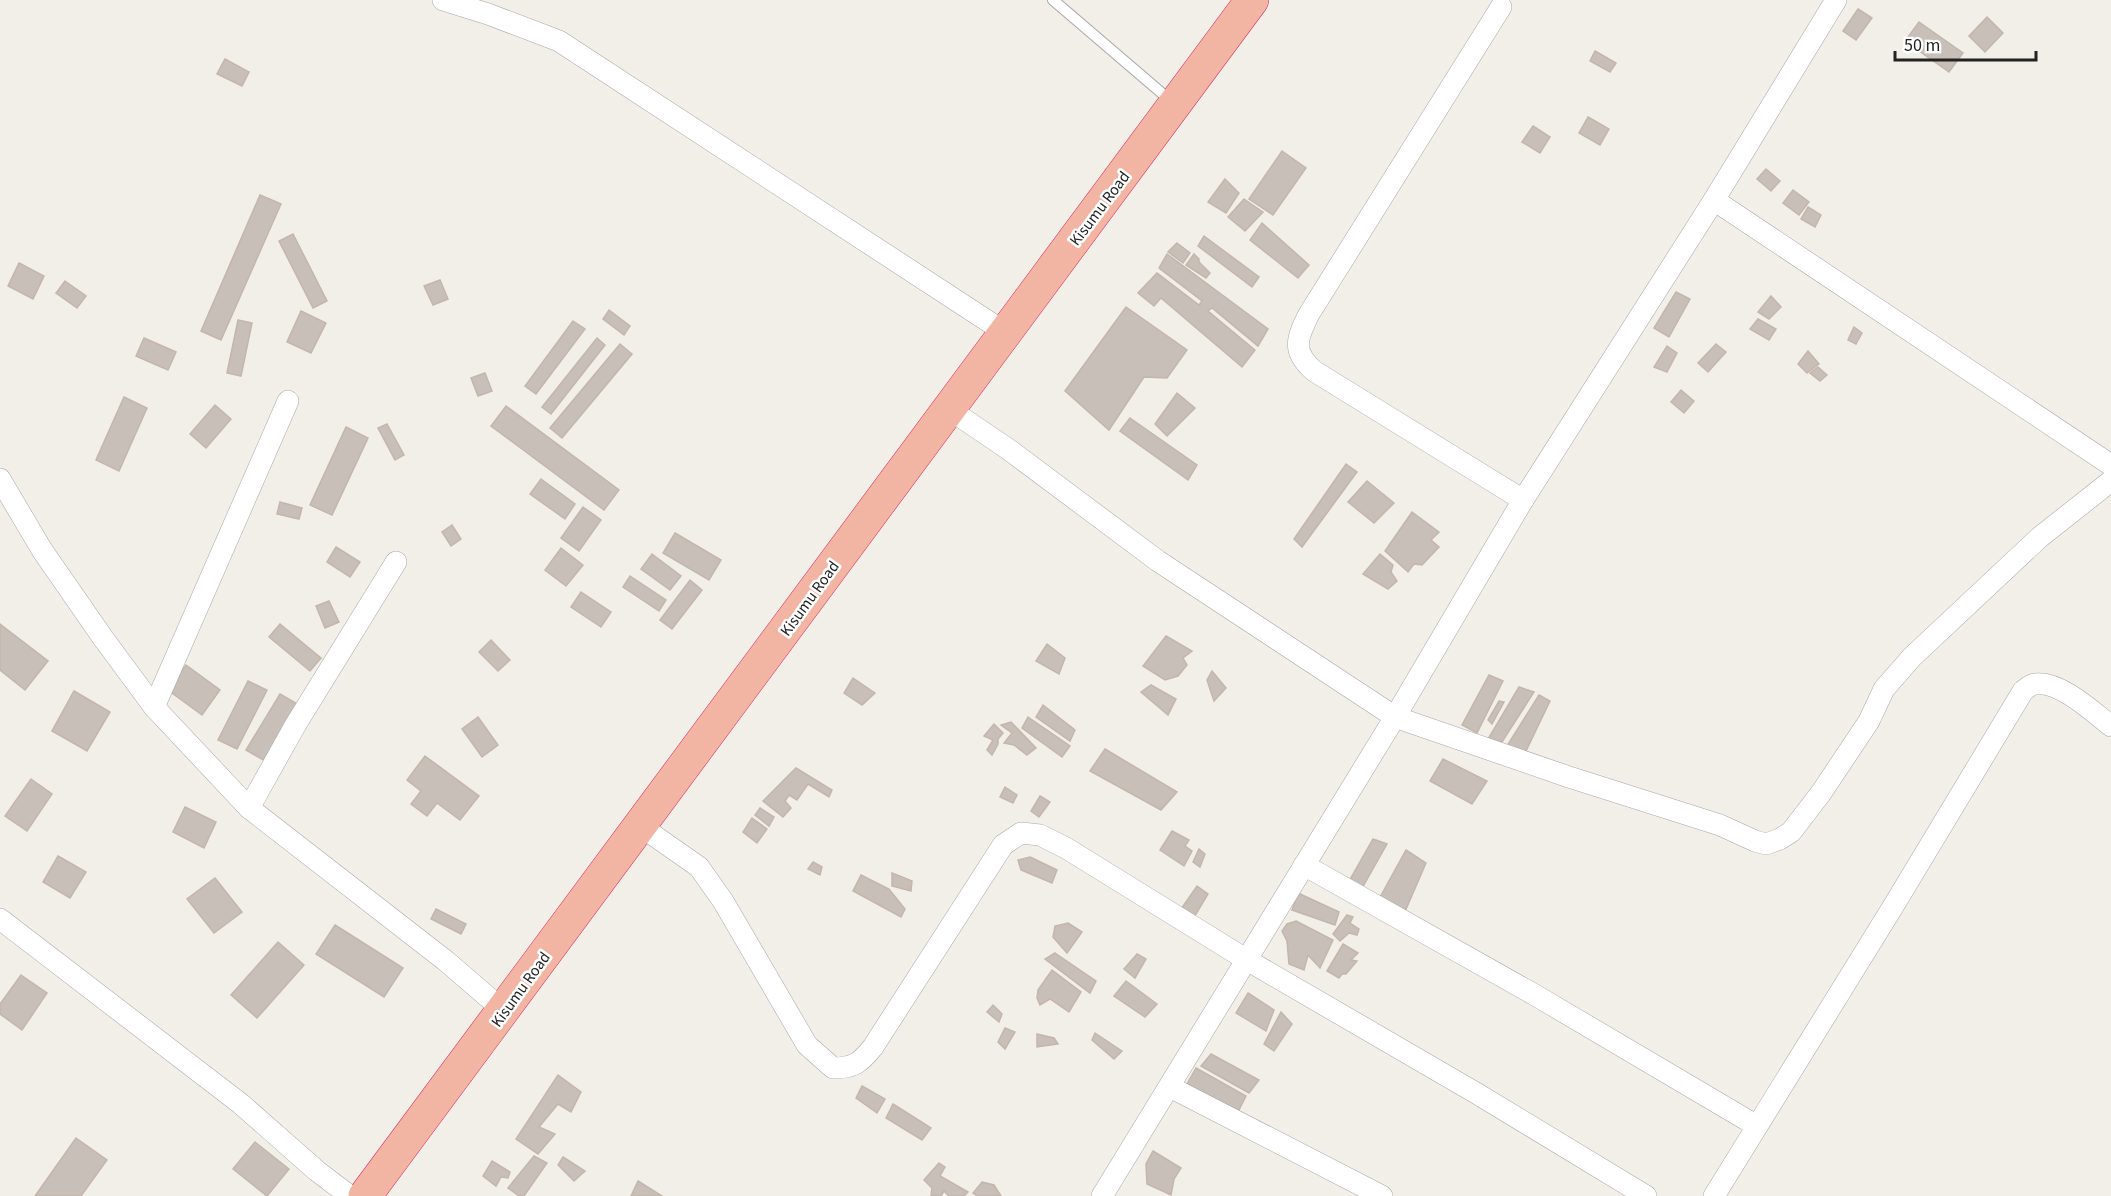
<svg xmlns="http://www.w3.org/2000/svg" width="2111" height="1196" font-family="'Source Sans 3',sans-serif">
<rect width="100%" height="100%" fill="#f2efe9"/>
<g fill="#c7bfb8" stroke="#c4b6ab" stroke-width="1.5">
<polygon points="1858,9 1872,18 1856,40 1843,31"/>
<polygon points="1987,17 2003,33 1985,52 1969,36"/>
<polygon points="1919,22 1963,53 1949,72 1905,41"/>
<polygon points="1595,51 1616,63 1610,72 1590,61"/>
<polygon points="225,59 249,72 242,86 217,74"/>
<polygon points="1588,117 1609,129 1600,145 1579,133"/>
<polygon points="1533,126 1550,137 1540,153 1522,142"/>
<polygon points="1282,151 1306,168 1273,215 1249,199"/>
<polygon points="1766,169 1780,181 1771,191 1757,179"/>
<polygon points="1225,179 1239,193 1226,213 1208,202"/>
<polygon points="1793,190 1809,202 1799,215 1783,203"/>
<polygon points="260,195 281,204 221,340 201,331"/>
<polygon points="1244,199 1263,212 1245,231 1228,217"/>
<polygon points="1808,207 1821,215 1815,227 1801,219"/>
<polygon points="1262,223 1309,265 1298,278 1250,240"/>
<polygon points="293,234 327,301 313,308 279,241"/>
<polygon points="1204,236 1259,277 1252,287 1198,246"/>
<polygon points="1177,243 1190,253 1183,263 1168,252"/>
<polygon points="1167,254 1268,329 1258,346 1212,308 1208,311 1255,350 1242,367 1161,298 1154,306 1138,293 1157,273 1199,305 1202,301 1159,268"/>
<polygon points="1194,254 1199,259 1199,262 1210,273 1206,278 1186,265"/>
<polygon points="19,263 44,276 33,299 8,286"/>
<polygon points="440,280 448,299 433,305 424,286"/>
<polygon points="65,281 86,296 77,308 56,293"/>
<polygon points="1676,292 1690,299 1669,337 1654,328"/>
<polygon points="1771,296 1781,307 1769,319 1758,312"/>
<polygon points="1126,307 1187,350 1167,378 1144,377 1109,430 1065,391"/>
<polygon points="609,310 630,326 624,335 603,319"/>
<polygon points="301,311 326,323 311,353 287,342"/>
<polygon points="1758,319 1776,329 1769,340 1750,329"/>
<polygon points="238,320 252,323 241,376 227,373"/>
<polygon points="573,321 585,329 536,394 525,386"/>
<polygon points="1854,327 1862,333 1856,344 1848,340"/>
<polygon points="144,338 176,352 168,370 136,356"/>
<polygon points="597,338 605,345 551,414 542,407"/>
<polygon points="620,344 632,354 562,438 550,428"/>
<polygon points="1716,344 1726,352 1708,372 1698,363"/>
<polygon points="1667,346 1677,353 1667,372 1654,367"/>
<polygon points="1808,351 1819,364 1807,373 1798,364"/>
<polygon points="1818,367 1827,375 1820,381 1810,373"/>
<polygon points="485,373 492,391 478,396 471,378"/>
<polygon points="1681,390 1694,401 1684,413 1671,402"/>
<polygon points="1177,393 1195,408 1167,436 1155,424"/>
<polygon points="124,397 147,408 119,471 96,460"/>
<polygon points="215,405 231,419 206,448 190,434"/>
<polygon points="506,406 619,490 604,510 491,426"/>
<polygon points="1130,418 1197,465 1188,480 1120,431"/>
<polygon points="387,424 404,455 395,460 378,428"/>
<polygon points="346,427 368,438 332,515 310,505"/>
<polygon points="1346,464 1357,472 1302,547 1294,539"/>
<polygon points="541,479 575,504 565,519 530,494"/>
<polygon points="1367,481 1394,503 1374,523 1348,502"/>
<polygon points="280,502 302,508 299,519 277,514"/>
<polygon points="583,507 601,520 579,551 561,538"/>
<polygon points="1412,512 1439,532 1431,540 1439,547 1422,565 1414,564 1408,572 1385,551"/>
<polygon points="452,525 461,539 451,546 442,532"/>
<polygon points="675,533 721,560 709,580 663,553"/>
<polygon points="336,547 360,562 350,577 327,562"/>
<polygon points="561,548 583,565 566,586 545,570"/>
<polygon points="652,554 681,576 670,590 641,569"/>
<polygon points="1380,554 1393,565 1391,572 1397,581 1388,589 1363,574"/>
<polygon points="630,576 666,600 659,611 623,587"/>
<polygon points="690,580 702,590 672,629 660,620"/>
<polygon points="581,592 611,612 601,627 571,607"/>
<polygon points="329,601 339,622 325,628 316,606"/>
<polygon points="0,624 48,661 25,690 0,670"/>
<polygon points="280,624 321,658 310,671 269,637"/>
<polygon points="1166,636 1192,651 1183,658 1187,665 1178,676 1165,680 1143,666"/>
<polygon points="491,640 510,660 498,671 479,652"/>
<polygon points="1047,644 1065,658 1059,674 1036,661"/>
<polygon points="186,665 220,690 202,715 168,690"/>
<polygon points="1212,671 1226,688 1214,701 1207,680"/>
<polygon points="1489,675 1503,681 1477,733 1462,725"/>
<polygon points="853,678 875,693 862,705 844,693"/>
<polygon points="248,681 267,690 237,749 218,740"/>
<polygon points="1151,685 1176,699 1168,715 1141,692"/>
<polygon points="1519,687 1534,692 1502,742 1488,739"/>
<polygon points="74,691 110,712 87,751 52,731"/>
<polygon points="280,694 299,705 265,761 246,750"/>
<polygon points="1539,695 1550,701 1525,753 1507,746"/>
<polygon points="1499,701 1504,702 1492,724 1488,720"/>
<polygon points="1043,705 1075,730 1070,741 1036,717"/>
<polygon points="478,717 498,745 482,757 462,729"/>
<polygon points="1028,717 1070,746 1062,757 1022,728"/>
<polygon points="1011,722 1036,748 1027,755 1014,745 1004,743 1012,733 1001,725"/>
<polygon points="994,724 1003,733 998,739 998,744 992,755 987,750 993,740 984,736"/>
<polygon points="1105,749 1177,792 1161,810 1090,771"/>
<polygon points="425,756 479,796 460,820 437,803 427,816 411,804 421,791 407,780"/>
<polygon points="1443,759 1487,781 1472,804 1430,781"/>
<polygon points="796,768 832,790 829,797 808,784 797,800 789,795 785,801 791,808 783,817 763,801"/>
<polygon points="31,779 52,794 27,831 5,816"/>
<polygon points="1005,787 1017,795 1013,803 1000,797"/>
<polygon points="1040,796 1050,802 1039,817 1031,811"/>
<polygon points="185,807 216,822 204,848 173,832"/>
<polygon points="760,808 774,817 769,826 755,815"/>
<polygon points="752,818 767,829 757,843 743,832"/>
<polygon points="1172,831 1189,840 1185,846 1192,851 1184,866 1160,850"/>
<polygon points="1373,839 1387,844 1361,890 1348,883"/>
<polygon points="1199,849 1205,854 1200,867 1193,862"/>
<polygon points="1406,850 1426,863 1403,916 1379,899"/>
<polygon points="58,856 86,872 70,898 43,882"/>
<polygon points="1030,857 1057,870 1052,883 1021,870 1018,860"/>
<polygon points="813,862 822,867 820,875 808,869"/>
<polygon points="892,873 912,881 911,891 892,886"/>
<polygon points="861,875 889,889 905,909 901,917 853,891"/>
<polygon points="215,878 242,912 214,933 187,899"/>
<polygon points="1197,886 1208,894 1193,919 1179,912"/>
<polygon points="1298,893 1339,912 1335,925 1292,910"/>
<polygon points="436,909 466,924 461,934 431,919"/>
<polygon points="1347,915 1353,917 1350,923 1359,929 1357,935 1349,933 1340,941 1333,934"/>
<polygon points="1296,921 1333,940 1320,968 1308,955 1304,970 1289,964 1287,941 1282,931 1287,924"/>
<polygon points="1068,923 1082,932 1067,953 1053,937 1055,926"/>
<polygon points="335,925 403,968 384,997 316,954"/>
<polygon points="278,942 304,965 257,1018 231,995"/>
<polygon points="1343,944 1358,953 1351,960 1357,961 1346,974 1342,974 1339,978 1327,971"/>
<polygon points="1055,953 1096,981 1090,993 1045,959"/>
<polygon points="1137,954 1146,959 1135,978 1124,969"/>
<polygon points="1052,970 1081,992 1069,1012 1050,999 1040,1005 1037,998 1038,990"/>
<polygon points="21,975 47,993 22,1030 0,1014 0,1004"/>
<polygon points="1126,981 1157,1004 1145,1017 1114,996"/>
<polygon points="1248,993 1274,1010 1266,1031 1236,1013"/>
<polygon points="993,1005 1002,1014 999,1022 987,1012"/>
<polygon points="1281,1012 1292,1024 1274,1051 1264,1044"/>
<polygon points="1005,1028 1015,1032 1005,1049 998,1042"/>
<polygon points="1095,1033 1122,1051 1114,1059 1092,1040"/>
<polygon points="1037,1034 1054,1038 1058,1044 1037,1047"/>
<polygon points="1211,1054 1259,1080 1249,1093 1201,1066"/>
<polygon points="1196,1068 1246,1096 1237,1114 1187,1084"/>
<polygon points="558,1075 581,1092 571,1112 558,1104 539,1127 555,1134 538,1154 516,1139"/>
<polygon points="862,1086 885,1099 877,1113 856,1098"/>
<polygon points="893,1104 931,1128 922,1140 886,1118"/>
<polygon points="76,1138 107,1160 81,1196 35,1196"/>
<polygon points="255,1142 289,1169 267,1196 233,1169"/>
<polygon points="1153,1151 1181,1168 1174,1179 1171,1195 1147,1184 1146,1164"/>
<polygon points="534,1156 547,1163 524,1196 519,1196 508,1188"/>
<polygon points="563,1157 585,1171 574,1181 558,1165"/>
<polygon points="492,1161 510,1172 508,1178 501,1177 496,1186 483,1176"/>
<polygon points="939,1163 945,1167 940,1176 968,1192 964,1196 949,1196 944,1191 941,1196 931,1196 932,1188 924,1180"/>
<polygon points="638,1181 662,1196 631,1196"/>
<polygon points="982,1182 994,1185 1001,1196 977,1196 973,1193"/>
</g>
<g fill="none" stroke-linecap="round" stroke-linejoin="round">
<defs>
<polyline id="service" points="1053,0 1171,101"/>
<g id="minor">
<polyline points="443,0 488,14 559,41 1006,333"/>
<path d="M1501,7l-192,307c-12,24 -18,37 5,57l209,129"/>
<polyline points="1714,200 2111,465"/>
<polyline points="949,409 1008,449 1158,561 1395,717 1569,777 1720,825 1755,841 1766,844 1780,839 1791,832 1821,793 1869,721 1884,689 1912,657 2040,537 2111,481"/>
<polyline points="0,479 42,550 103,638 154,707 249,808 446,961 504,1011"/>
<polyline points="154,707 288,401"/>
<polyline points="249,808 296,724 396,562"/>
<path d="M639,825l60,42 24,34 84,144 26,23c21,0 27,-5 40,-21l130,-202 18,-12 19,2 26,13 181,112 229,133 170,103"/>
<polyline points="1304,865 1535,995 1757,1126"/>
<polyline points="0,919 241,1104 317,1171 350,1196"/>
<polyline points="1170,1087 1382,1196"/>
<polyline points="1102,1196 1395,717 1523,500 1714,200 1836,0"/>
<path d="M1714,1196l180,-291 129,-214c4,-3 8,-7 13,-7 24,-3 57,28 75,42"/>
</g>
<polyline id="trunk" points="365,1196 1252,0"/>
</defs>
<use href="#service" stroke="#a9a9a9" stroke-width="12"/>
<use href="#minor" stroke="#a9a9a9" stroke-width="22"/>
<use href="#trunk" stroke="#dc2a67" stroke-width="34"/>
<use href="#service" stroke="#fff" stroke-width="10"/>
<use href="#minor" stroke="#fff" stroke-width="21"/>
<use href="#trunk" stroke="#f2b4a3" stroke-width="33"/>
</g>
<g text-anchor="middle" stroke-width="5" stroke-linejoin="round" paint-order="stroke">
<g font-size="16" fill="#222" stroke="#fff">
<text transform="translate(1099 208) rotate(-53)" y="6">Kisumu Road</text>
<text transform="translate(809 598) rotate(-54)" y="6">Kisumu Road</text>
<text transform="translate(520 989) rotate(-54)" y="6">Kisumu Road</text>
</g>
</g>
<path d="M1895 51v9h141v-9" fill="none" stroke="#222222" stroke-width="3"/>
<text x="1904" y="51" font-size="18" fill="#222222" stroke="#ffffff" stroke-width="4.5" paint-order="stroke">50 m</text>
</svg>
